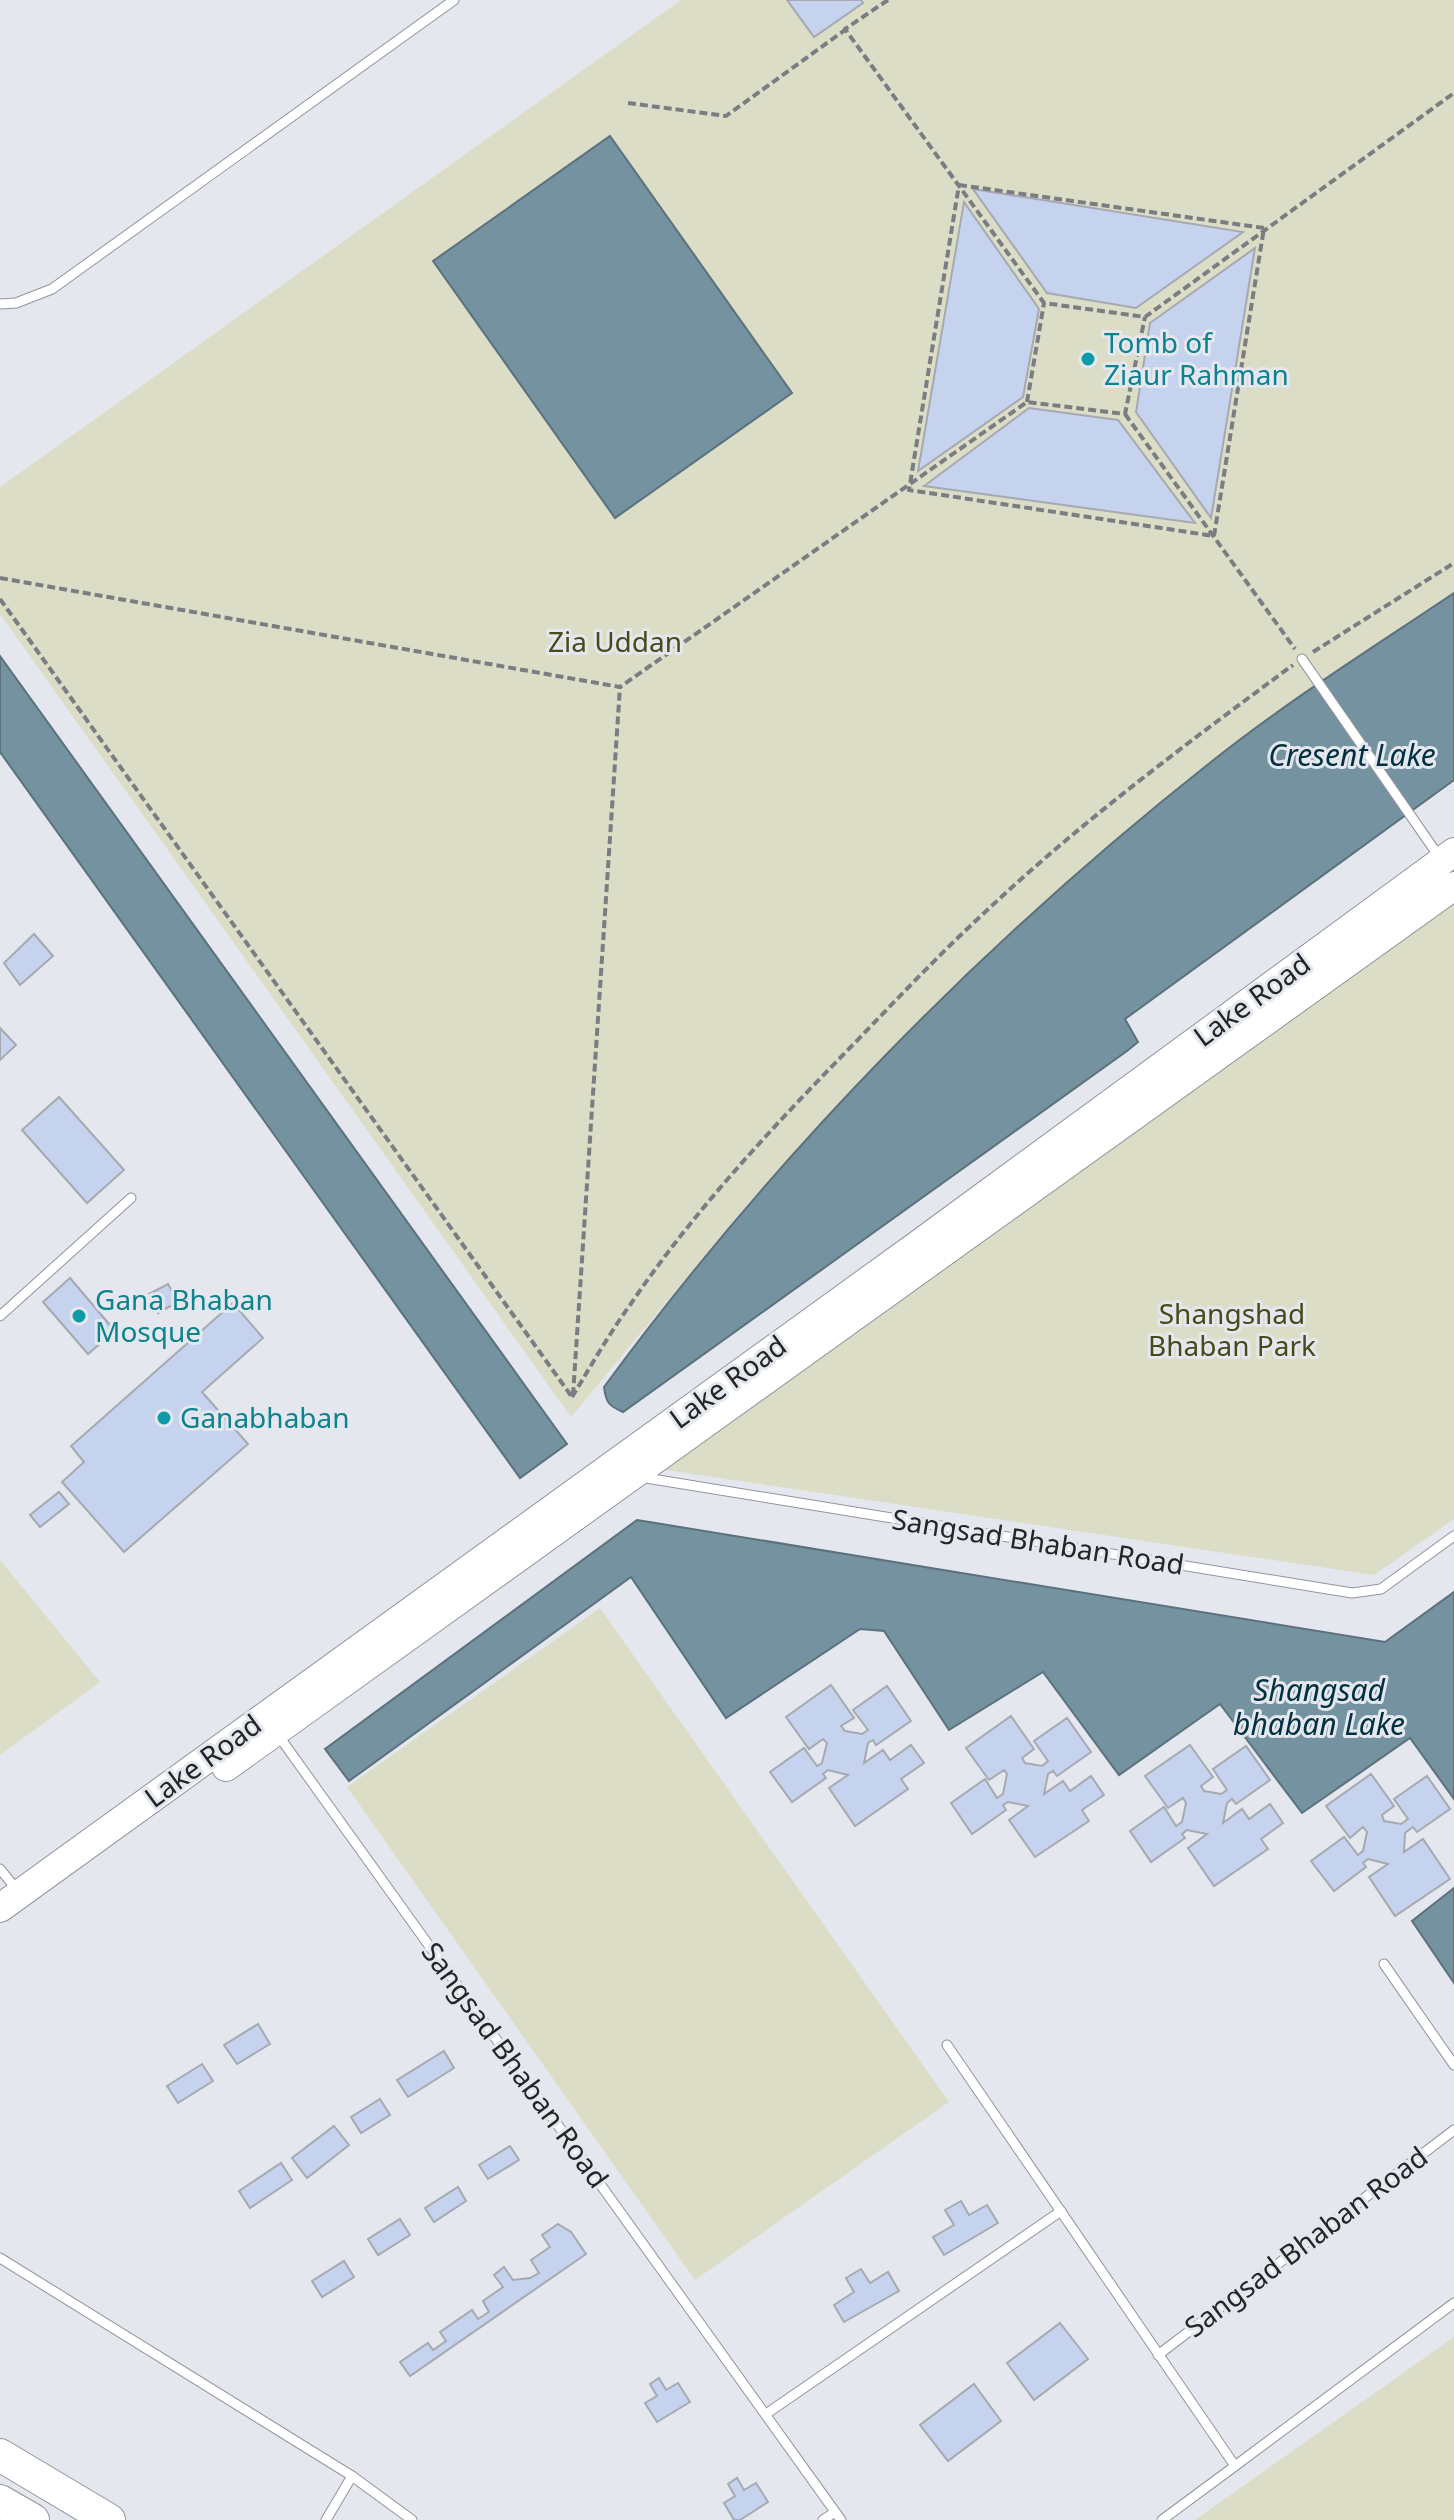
<svg xmlns="http://www.w3.org/2000/svg" width="1454" height="2520" font-family="'Noto Sans',sans-serif">
<rect width="100%" height="100%" fill="#e4e8ee"/>
<g fill="#dbddc6">
<polygon points="681,0 1454,0 1454,596 755,1195 571,1417 0,614 0,487"/>
<polygon points="1454,894 1454,1519 1374,1575 659,1469"/>
<polygon points="0,1560 100,1682 0,1755"/>
<polygon points="600,1608 949,2102 695,2280 347,1787"/>
<polygon points="1454,2337 1454,2520 1195,2520"/>
</g>
<g fill="#7492a0" stroke="#5c717c" stroke-width="2">
<polygon points="610,136 792,393 615,518 433,261"/>
<path d="M1454,593v187l-329,239 13,23 -11,9 -504,361c-14,-6 -17,-9 -19,-25 172,-234 379,-445 607,-625 78,-62 161,-114 243,-169z"/>
<polygon points="0,656 567,1444 520,1478 0,752"/>
<polygon points="637,1520 1385,1642 1454,1592 1454,1799 1410,1738 1302,1813 1220,1704 1119,1775 1043,1672 949,1730 884,1631 860,1629 726,1718 631,1577 349,1781 325,1749"/>
<polygon points="1454,1888 1454,1983 1412,1921"/>
</g>
<g fill="#c5d3ee" stroke="#a6a9b0" stroke-width="2">
<polygon points="787,0 861,0 863,3 814,37"/>
<polygon points="973,189 1243,232 1136,308 1047,293"/>
<polygon points="964,202 1039,309 1023,397 918,471"/>
<polygon points="1255,248 1211,518 1136,412 1150,323"/>
<polygon points="1029,408 1118,420 1195,523 924,486"/>
<polygon points="34,934 53,956 20,985 4,963"/>
<polygon points="0,1028 16,1045 0,1060"/>
<polygon points="59,1097 124,1170 87,1203 22,1130"/>
<polygon points="70,1278 115,1331 88,1354 43,1302"/>
<polygon points="168,1284 178,1302 158,1313 149,1294"/>
<polygon points="233,1303 263,1338 202,1392 248,1444 124,1552 62,1482 84,1462 71,1446"/>
<polygon points="59,1492 69,1504 40,1527 30,1515"/>
<polygon points="831,1685 854,1718 841,1726 845,1731 862,1734 868,1730 853,1710 887,1686 911,1721 876,1745 873,1740 868,1743 864,1763 883,1750 890,1760 911,1745 924,1763 901,1779 908,1789 855,1826 829,1788 848,1775 828,1770 823,1774 826,1778 792,1802 770,1772 804,1748 817,1766 822,1763 827,1743 823,1739 809,1749 786,1717"/>
<polygon points="1011,1716 1034,1749 1022,1758 1025,1763 1042,1766 1048,1761 1034,1741 1067,1718 1091,1752 1057,1776 1053,1771 1048,1774 1044,1794 1063,1781 1070,1791 1091,1776 1104,1795 1082,1810 1089,1821 1035,1857 1009,1820 1028,1806 1008,1802 1003,1805 1006,1810 972,1834 951,1803 985,1779 997,1798 1003,1794 1007,1774 1004,1770 989,1780 966,1748"/>
<polygon points="1190,1745 1213,1777 1201,1786 1204,1791 1221,1794 1227,1790 1213,1769 1246,1746 1270,1780 1236,1804 1232,1799 1227,1803 1223,1823 1242,1809 1249,1819 1270,1804 1283,1823 1261,1839 1268,1849 1214,1886 1188,1848 1207,1834 1187,1830 1182,1834 1185,1838 1151,1862 1130,1831 1164,1807 1176,1826 1182,1822 1186,1803 1183,1798 1168,1808 1145,1776"/>
<polygon points="1371,1774 1394,1806 1382,1815 1384,1821 1401,1824 1408,1819 1394,1799 1427,1776 1450,1809 1417,1832 1413,1827 1405,1833 1404,1852 1423,1839 1450,1879 1395,1916 1369,1877 1388,1864 1368,1859 1363,1863 1366,1867 1334,1891 1311,1861 1344,1837 1358,1855 1363,1851 1367,1832 1363,1827 1350,1838 1326,1806"/>
<polygon points="258,2024 270,2044 237,2064 224,2045"/>
<polygon points="444,2051 454,2068 408,2097 397,2080"/>
<polygon points="202,2064 213,2081 178,2103 167,2086"/>
<polygon points="380,2099 390,2115 361,2133 351,2117"/>
<polygon points="334,2126 349,2145 307,2178 292,2158"/>
<polygon points="510,2146 519,2160 488,2179 479,2165"/>
<polygon points="281,2163 292,2180 250,2208 239,2191"/>
<polygon points="458,2187 466,2201 434,2222 425,2208"/>
<polygon points="961,2201 969,2215 987,2205 998,2223 944,2255 933,2237 954,2225 945,2210"/>
<polygon points="400,2219 410,2235 378,2255 368,2239"/>
<polygon points="558,2224 571,2232 586,2254 410,2376 400,2362 428,2343 433,2350 446,2341 440,2332 472,2310 478,2319 489,2312 483,2301 503,2287 494,2275 504,2267 513,2280 530,2278 539,2273 531,2260 550,2247 542,2235"/>
<polygon points="344,2261 354,2277 322,2297 312,2281"/>
<polygon points="861,2269 870,2283 888,2272 899,2291 844,2322 834,2305 854,2292 846,2278"/>
<polygon points="1060,2323 1088,2359 1034,2400 1007,2363"/>
<polygon points="659,2378 666,2390 678,2383 690,2402 657,2422 645,2403 657,2396 650,2384"/>
<polygon points="974,2384 1001,2421 948,2461 920,2425"/>
<polygon points="737,2478 744,2490 756,2483 768,2502 740,2520 734,2520 724,2503 735,2496 728,2484"/>
</g>
<g fill="none" stroke-linecap="round" stroke-linejoin="round">
<defs>
<g id="lane">
<polyline points="0,304 16,303 52,289 454,0"/>
<polyline points="1302,659 1440,858"/>
<polyline points="0,1316 131,1198"/>
<polyline points="640,1477 1352,1593 1381,1589 1454,1536"/>
<polyline points="278,1735 841,2520"/>
<polyline points="0,1869 18,1891"/>
<polyline points="1384,1964 1454,2065"/>
<polyline points="947,2045 1235,2466 1162,2520"/>
<polyline points="0,2258 352,2476"/>
<polyline points="1158,2355 1454,2130"/>
<polyline points="766,2414 1061,2211"/>
<polyline points="1235,2466 1454,2303"/>
<polyline points="326,2520 352,2476 412,2520"/>
<polyline points="823,2520 835,2512"/>
</g>
<g id="primary">
<polyline points="226,1767 1454,886"/>
<polyline points="0,1908 919,1244 1454,852"/>
</g>
<g id="highway">
<polyline points="0,2455 109,2520"/>
<polyline points="0,2501 33,2520"/>
</g>
</defs>
<use href="#lane" stroke="#91959b" stroke-width="11"/>
<use href="#primary" stroke="#91959b" stroke-width="30"/>
<use href="#highway" stroke="#91959b" stroke-width="34"/>
<g stroke="#7a7d81" stroke-width="4" stroke-dasharray="8 4" stroke-linecap="butt">
<polyline points="888,0 845,29 1044,303 1145,317 1454,93"/>
<polyline points="628,103 726,116 845,30"/>
<polygon points="959,185 1264,228 1214,536 909,490"/>
<polyline points="1027,402 1044,303"/>
<polyline points="1125,414 1295,649"/>
<polyline points="0,578 620,687 1027,402 1125,414 1145,317"/>
<polyline points="0,599 572,1397"/>
<polyline points="1313,652 1454,563"/>
<polyline points="573,1395 620,687"/>
<path d="M572,1397c19,-31 37,-63 58,-92 61,-90 136,-171 211,-248 47,-48 92,-97 141,-142 96,-91 204,-171 311,-250"/>
</g>
<use href="#lane" stroke="#fff" stroke-width="9"/>
<use href="#primary" stroke="#fff" stroke-width="28"/>
<use href="#highway" stroke="#fff" stroke-width="32"/>
</g>
<g fill="#0f9aa8" stroke="#e4e8ee" stroke-width="3">
<circle cx="1088" cy="359" r="8"/>
<circle cx="79" cy="1316" r="8"/>
<circle cx="164" cy="1418" r="8"/>
</g>
<g text-anchor="middle" stroke-width="6" stroke-linejoin="round" paint-order="stroke">
<g font-size="28" fill="#0d838f" stroke="#e4e8ee" text-anchor="start">
<text x="1104" y="353">Tomb of<tspan x="1104" dy="32">Ziaur Rahman</tspan></text>
<text x="95" y="1310">Gana Bhaban<tspan x="95" dy="32">Mosque</tspan></text>
<text x="180" y="1428">Ganabhaban</text>
</g>
<g font-size="28" fill="#484a17" stroke="#e4e8ee">
<text x="615" y="652">Zia Uddan</text>
<text x="1232" y="1324">Shangshad<tspan x="1232" dy="32">Bhaban Park</tspan></text>
</g>
<g font-size="28" fill="#232527" stroke="#e4e8ee">
<text transform="translate(1252 1000) rotate(-36)" y="10">Lake Road</text>
<text transform="translate(728 1382) rotate(-36)" y="10">Lake Road</text>
<text transform="translate(1038 1542) rotate(9)" y="10">Sangsad Bhaban Road</text>
<text transform="translate(203 1761) rotate(-36)" y="10">Lake Road</text>
<text transform="translate(515 2065) rotate(54)" y="10">Sangsad Bhaban Road</text>
<text transform="translate(1306 2242) rotate(-37)" y="10">Sangsad Bhaban Road</text>
</g>
<g font-size="30" font-style="italic" fill="#003041" stroke="#e4e8ee">
<text x="1352" y="766">Cresent Lake</text>
<text x="1319" y="1701">Shangsad<tspan x="1319" dy="34">bhaban Lake</tspan></text>
</g>
</g>
</svg>
